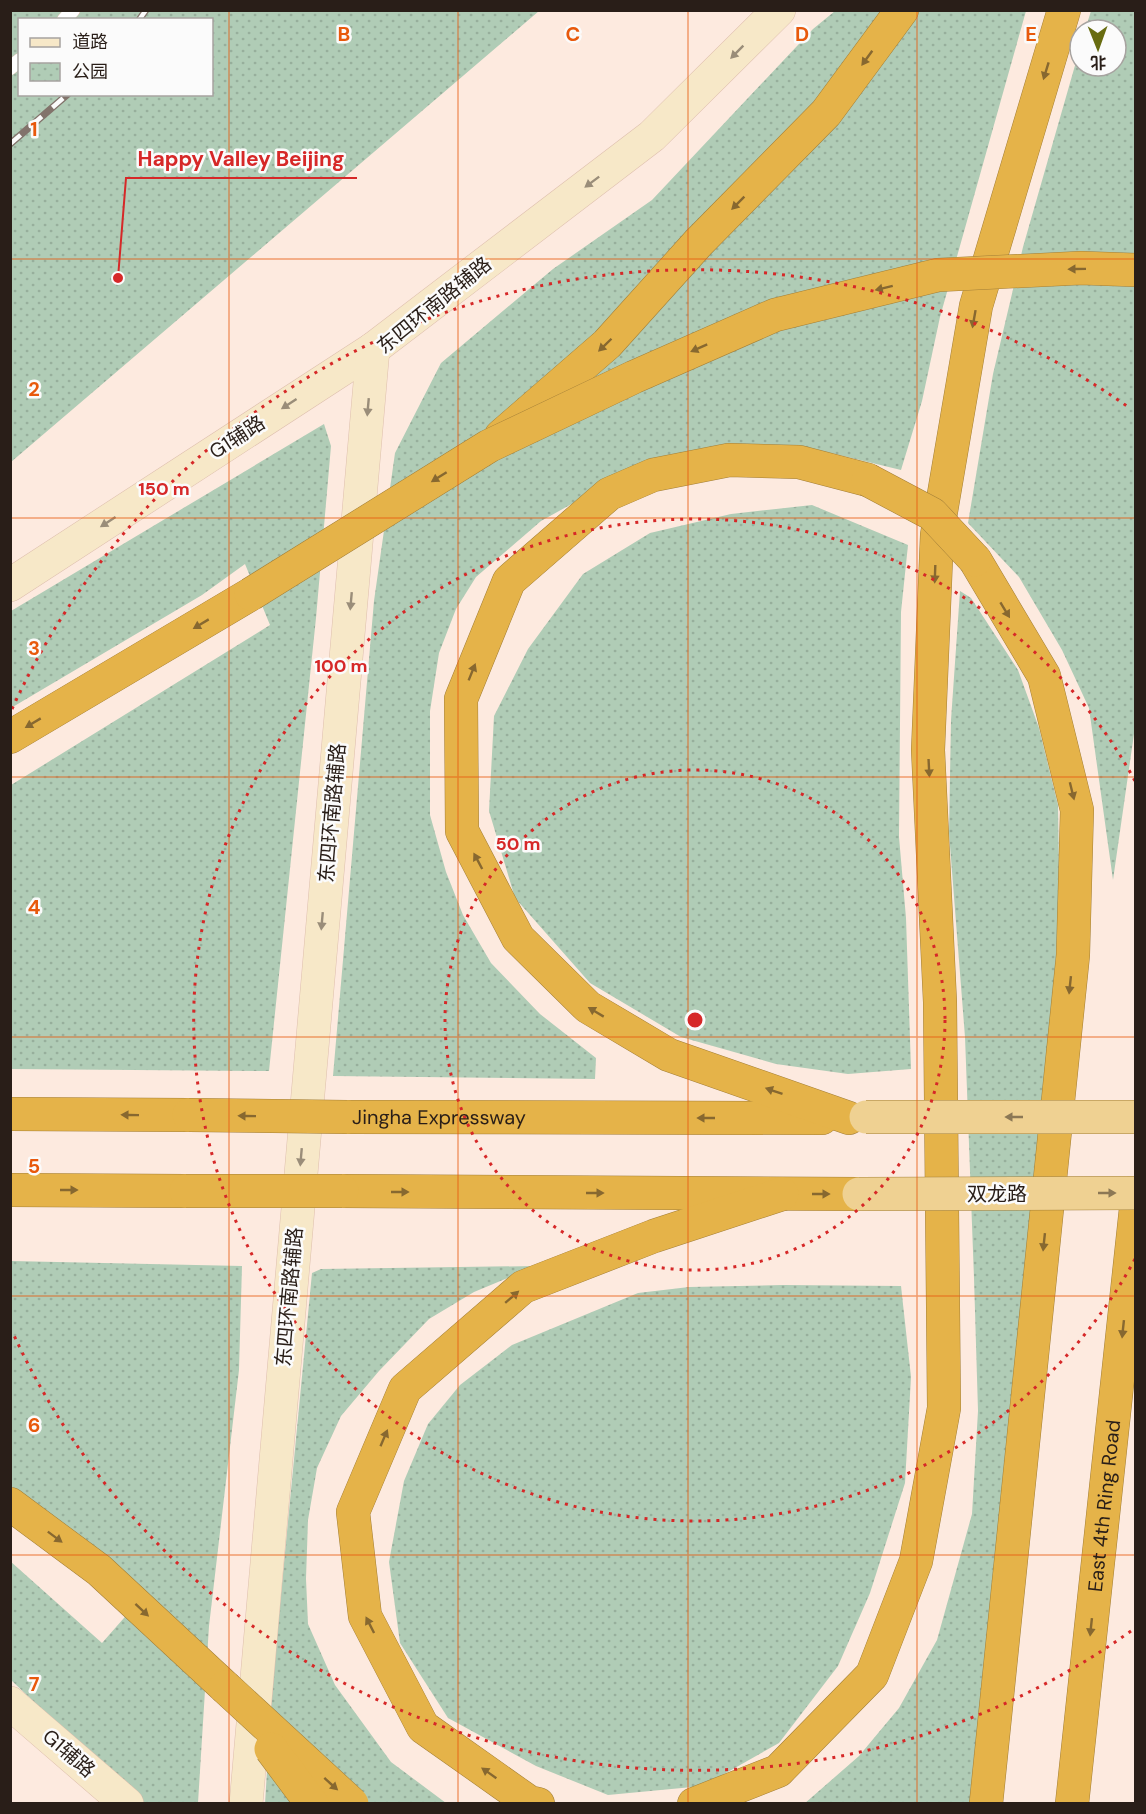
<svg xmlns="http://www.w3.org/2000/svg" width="1146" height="1814" font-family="'DM Sans','Noto Sans SC',sans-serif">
<defs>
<pattern id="park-dots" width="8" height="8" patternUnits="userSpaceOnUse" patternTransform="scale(1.5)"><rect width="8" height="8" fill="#b0ccb6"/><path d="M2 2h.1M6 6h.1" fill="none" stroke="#97af9c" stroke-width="1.8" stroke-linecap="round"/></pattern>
</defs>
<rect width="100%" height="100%" fill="#fdeadf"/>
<g fill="url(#park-dots)" fill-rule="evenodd">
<path d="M11,11h528l-528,451zM20,20h192v74h-192z"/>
<polygon points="835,11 1026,11 940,317 922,401 901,470 831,453 737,446 633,470 541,521 476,577 456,609 439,653 430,711 430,815 446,872 463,915 491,963 540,1014 596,1058 595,1079 333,1076 374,601 395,453 441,363 553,269 652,200 813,29"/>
<polygon points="1091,11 1135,11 1136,720 1113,880 1089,708 1062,650 1019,577 968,523 993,374 1023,247 1080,48 1080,66 1116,66 1116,30 1085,30"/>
<polygon points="324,424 331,446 316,618 269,1071 11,1069 11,785 270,625 245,564 202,595 11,708 11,611"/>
<polygon points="812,505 908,545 901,612 899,837 906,918 911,1069 848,1074 776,1064 681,1037 590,983 515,898 489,811 494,716 528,649 583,574 650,533 731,514"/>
<polygon points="960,591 971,598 1018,670 1039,728 1058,805 1059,872 1058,933 1029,1289 972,1803 804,1804 859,1756 899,1708 937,1640 972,1514 978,1411 974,1278 965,1037 949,833 951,720"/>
<polygon points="11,1261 242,1266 239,1370 209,1626 198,1803 140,1803 11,1680 10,1561 102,1643 145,1594 11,1486"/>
<polygon points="536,1266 474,1292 429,1319 379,1371 341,1416 317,1468 308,1520 306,1579 308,1624 335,1685 391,1762 446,1803 265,1804 272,1687 312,1273 321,1269"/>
<polygon points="783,1285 901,1286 911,1377 905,1483 870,1593 838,1666 779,1743 703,1786 608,1795 536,1766 448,1718 400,1643 389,1562 404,1481 428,1424 460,1385 512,1345 638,1293 689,1287"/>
</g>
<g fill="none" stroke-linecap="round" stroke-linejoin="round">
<defs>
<g id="lane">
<polyline points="64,20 73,10"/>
<polyline points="10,68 20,60"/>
</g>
<g id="secondary">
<polyline points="10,585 373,349 652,136 779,10"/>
<polyline points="10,1703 127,1804"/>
<polyline points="246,1804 373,349"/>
</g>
<g id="highway">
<polyline points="501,436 607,344 698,243 826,113 902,10"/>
<polyline points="975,560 1044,676 1077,810 1073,955 986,1804"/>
<polyline points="10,737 251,594"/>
<polyline points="10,1114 189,1115"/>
<path id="s1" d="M347,1117l475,1"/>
<polyline points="849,1118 669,1055 588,1007 518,938 462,831 461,699 509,581 609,494 653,475 729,460 799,462 868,480"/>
<polyline points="10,1190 186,1191"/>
<polyline points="342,1191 859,1194"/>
<polyline points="10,1504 99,1570 225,1687"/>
<polyline points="538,1804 529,1802 423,1727 365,1616 353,1512 405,1389 523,1287 654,1236 782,1194"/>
<polyline points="694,1804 778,1771 872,1675 916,1561 944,1408 940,1002 928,750 937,535 976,306 1064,10"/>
<path id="s2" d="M1072,1804l64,-596"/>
</g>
</defs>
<use href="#lane" stroke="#debfae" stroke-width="15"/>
<use href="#secondary" stroke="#debfae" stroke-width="34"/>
<use href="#highway" stroke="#a37f38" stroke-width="34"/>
<use href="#lane" stroke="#fff" stroke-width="14"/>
<use href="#secondary" stroke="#f7e8c8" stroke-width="33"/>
<use href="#highway" stroke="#e5b349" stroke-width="33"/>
<defs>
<g id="rail">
<polyline points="139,20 146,10"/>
<polyline points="10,144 68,94"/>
</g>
</defs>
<use href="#rail" stroke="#82736b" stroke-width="7"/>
<use href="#rail" stroke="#fbfbfb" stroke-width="4.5" stroke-dasharray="14" stroke-linecap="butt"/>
<defs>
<g id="primary-bridge">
<polyline points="866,1117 1136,1117"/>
<polyline points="859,1194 1136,1193"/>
</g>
<g id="highway-bridge">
<polyline points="868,480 932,514 975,560"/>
<polyline points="251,594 489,446 634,377 775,315 938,275 1081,268 1136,270"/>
<polyline points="189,1115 347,1117"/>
<polyline points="186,1191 342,1191"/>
<polyline points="225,1687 352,1804"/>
<polyline points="271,1749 312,1804"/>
</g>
</defs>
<use href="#primary-bridge" stroke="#a37f38" stroke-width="34" stroke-linecap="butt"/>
<use href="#highway-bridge" stroke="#a37f38" stroke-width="34" stroke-linecap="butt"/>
<use href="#primary-bridge" stroke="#efd192" stroke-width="33"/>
<use href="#highway-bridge" stroke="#e5b349" stroke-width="33"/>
</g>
<defs><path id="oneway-solid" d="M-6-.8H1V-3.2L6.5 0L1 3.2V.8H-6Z" transform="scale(1.5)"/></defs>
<g fill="#9a8d79">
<use href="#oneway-solid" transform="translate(737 52) rotate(135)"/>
<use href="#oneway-solid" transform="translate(592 182) rotate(143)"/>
<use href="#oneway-solid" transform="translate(289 404) rotate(147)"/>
<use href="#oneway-solid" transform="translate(368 407) rotate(95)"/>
<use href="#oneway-solid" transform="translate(108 522) rotate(147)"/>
<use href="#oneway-solid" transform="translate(351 601) rotate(95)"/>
<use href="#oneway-solid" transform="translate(322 921) rotate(95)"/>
<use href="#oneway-solid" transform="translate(301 1157) rotate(95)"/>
</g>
<g fill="#876830">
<use href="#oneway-solid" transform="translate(867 58) rotate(126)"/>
<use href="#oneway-solid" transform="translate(1046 71) rotate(107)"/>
<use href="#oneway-solid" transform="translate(738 203) rotate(135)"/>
<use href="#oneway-solid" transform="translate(1077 269) rotate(179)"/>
<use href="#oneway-solid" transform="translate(884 288) rotate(166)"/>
<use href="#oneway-solid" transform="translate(974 319) rotate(100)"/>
<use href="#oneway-solid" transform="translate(605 345) rotate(136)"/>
<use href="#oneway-solid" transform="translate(699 348) rotate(156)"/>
<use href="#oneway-solid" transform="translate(439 477) rotate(148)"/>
<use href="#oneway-solid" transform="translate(935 574) rotate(92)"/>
<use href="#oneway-solid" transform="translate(1005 610) rotate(59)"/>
<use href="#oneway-solid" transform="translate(201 624) rotate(149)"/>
<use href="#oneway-solid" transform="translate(472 672) rotate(-68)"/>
<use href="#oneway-solid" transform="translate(33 723) rotate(149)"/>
<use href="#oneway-solid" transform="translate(929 768) rotate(87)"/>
<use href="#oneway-solid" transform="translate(1072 791) rotate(76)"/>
<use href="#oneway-solid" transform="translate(478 861) rotate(-118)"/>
<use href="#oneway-solid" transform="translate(1070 985) rotate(96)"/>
<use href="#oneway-solid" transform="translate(596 1012) rotate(-149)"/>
<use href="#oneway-solid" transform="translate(774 1091) rotate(-161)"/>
<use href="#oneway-solid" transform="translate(130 1115) rotate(-179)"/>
<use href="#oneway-solid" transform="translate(247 1116) rotate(-179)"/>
<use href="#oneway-solid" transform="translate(706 1118) rotate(-180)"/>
<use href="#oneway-solid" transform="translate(69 1190)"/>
<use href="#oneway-solid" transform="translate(400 1192)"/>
<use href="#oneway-solid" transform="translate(595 1193)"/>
<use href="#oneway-solid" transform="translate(821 1194)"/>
<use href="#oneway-solid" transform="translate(1044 1242) rotate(96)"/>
<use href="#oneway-solid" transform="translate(512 1297) rotate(-41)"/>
<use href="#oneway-solid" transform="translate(1123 1329) rotate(96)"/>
<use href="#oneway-solid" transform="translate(384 1438) rotate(-67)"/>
<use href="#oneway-solid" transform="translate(55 1537) rotate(37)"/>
<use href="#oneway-solid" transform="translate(142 1610) rotate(43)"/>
<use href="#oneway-solid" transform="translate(370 1625) rotate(-117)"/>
<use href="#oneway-solid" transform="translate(1091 1627) rotate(96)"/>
<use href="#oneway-solid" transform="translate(489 1773) rotate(-145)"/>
<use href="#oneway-solid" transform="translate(331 1784) rotate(42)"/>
</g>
<g fill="#8c7855">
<use href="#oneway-solid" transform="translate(1014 1117) rotate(180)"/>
<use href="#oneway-solid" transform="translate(1107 1193)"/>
</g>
<path fill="none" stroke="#e8590c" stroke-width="1.5" stroke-opacity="0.55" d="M229,10v1794M458,10v1794M688,10v1794M917,10v1794M10,259h1126M10,518h1126M10,777h1126M10,1037h1126M10,1296h1126M10,1555h1126"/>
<g fill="none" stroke="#d62828" stroke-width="3" stroke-dasharray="3 6">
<circle cx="695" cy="1020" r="250"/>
<path d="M1135 1259A501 501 0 1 1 1135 781"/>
<path d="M1131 1631A751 751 0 0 1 12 1331M12 709A751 751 0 0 1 1131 409"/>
</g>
<g text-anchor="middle" stroke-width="5" stroke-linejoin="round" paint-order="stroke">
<g font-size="20" fill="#291e18" stroke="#fbfbfb">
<text transform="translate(434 305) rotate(-39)" y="7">东四环南路辅路</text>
<text transform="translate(237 437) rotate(-33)" y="7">G1辅路</text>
<text transform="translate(332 813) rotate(-85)" y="7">东四环南路辅路</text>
<text dy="7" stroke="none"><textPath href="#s1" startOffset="92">Jingha Expressway</textPath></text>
<text x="997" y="1201">双龙路</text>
<text transform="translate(289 1297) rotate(-85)" y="7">东四环南路辅路</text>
<text dy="7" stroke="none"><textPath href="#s2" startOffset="300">East 4th Ring Road</textPath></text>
<text transform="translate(69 1753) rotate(41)" y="7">G1辅路</text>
</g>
</g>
<g font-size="20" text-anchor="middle" font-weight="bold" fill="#e8590c" stroke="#fbfbfb" stroke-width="5" stroke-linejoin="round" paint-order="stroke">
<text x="344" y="41">B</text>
<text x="573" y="41">C</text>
<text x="802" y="41">D</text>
<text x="1031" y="41">E</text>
<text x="34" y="136">1</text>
<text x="34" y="396">2</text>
<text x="34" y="655">3</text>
<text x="34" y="914">4</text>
<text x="34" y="1173">5</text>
<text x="34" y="1432">6</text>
<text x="34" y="1691">7</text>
</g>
<circle cx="695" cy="1020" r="9" fill="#d62828" stroke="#fbfbfb" stroke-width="3"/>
<g font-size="18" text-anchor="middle" font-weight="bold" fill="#d62828" stroke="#fbfbfb" stroke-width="5" stroke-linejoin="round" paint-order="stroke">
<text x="164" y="495">150 m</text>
<text x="341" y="672">100 m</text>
<text x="518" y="850">50 m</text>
</g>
<path fill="none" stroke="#d62828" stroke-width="2" d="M118 278L126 178H357"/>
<circle fill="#d62828" stroke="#fbfbfb" stroke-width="2" cx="118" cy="278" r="6"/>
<g font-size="21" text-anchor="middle" font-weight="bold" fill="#d62828" stroke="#fbfbfb" stroke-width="5" stroke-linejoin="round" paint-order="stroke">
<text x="241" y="166">Happy Valley Beijing</text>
</g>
<rect width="1146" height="1814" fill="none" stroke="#291e18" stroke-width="24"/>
<rect x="18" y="18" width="195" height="78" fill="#fbfbfb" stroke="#a7a3a0" stroke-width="1.5"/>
<rect x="30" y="38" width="30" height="9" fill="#f7e8c8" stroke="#a7a3a0" stroke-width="1.5"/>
<text x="72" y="48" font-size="18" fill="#291e18">道路</text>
<rect x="30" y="63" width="30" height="18" fill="url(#park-dots)" stroke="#a7a3a0" stroke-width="1.5"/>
<text x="72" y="78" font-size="18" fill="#291e18">公园</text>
<g transform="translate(1098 48) rotate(179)"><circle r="28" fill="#fbfbfb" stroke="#a7a3a0" stroke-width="1.5"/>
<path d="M0-4.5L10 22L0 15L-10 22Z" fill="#686c10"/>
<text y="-9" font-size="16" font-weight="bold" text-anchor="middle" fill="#291e18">北</text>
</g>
</svg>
